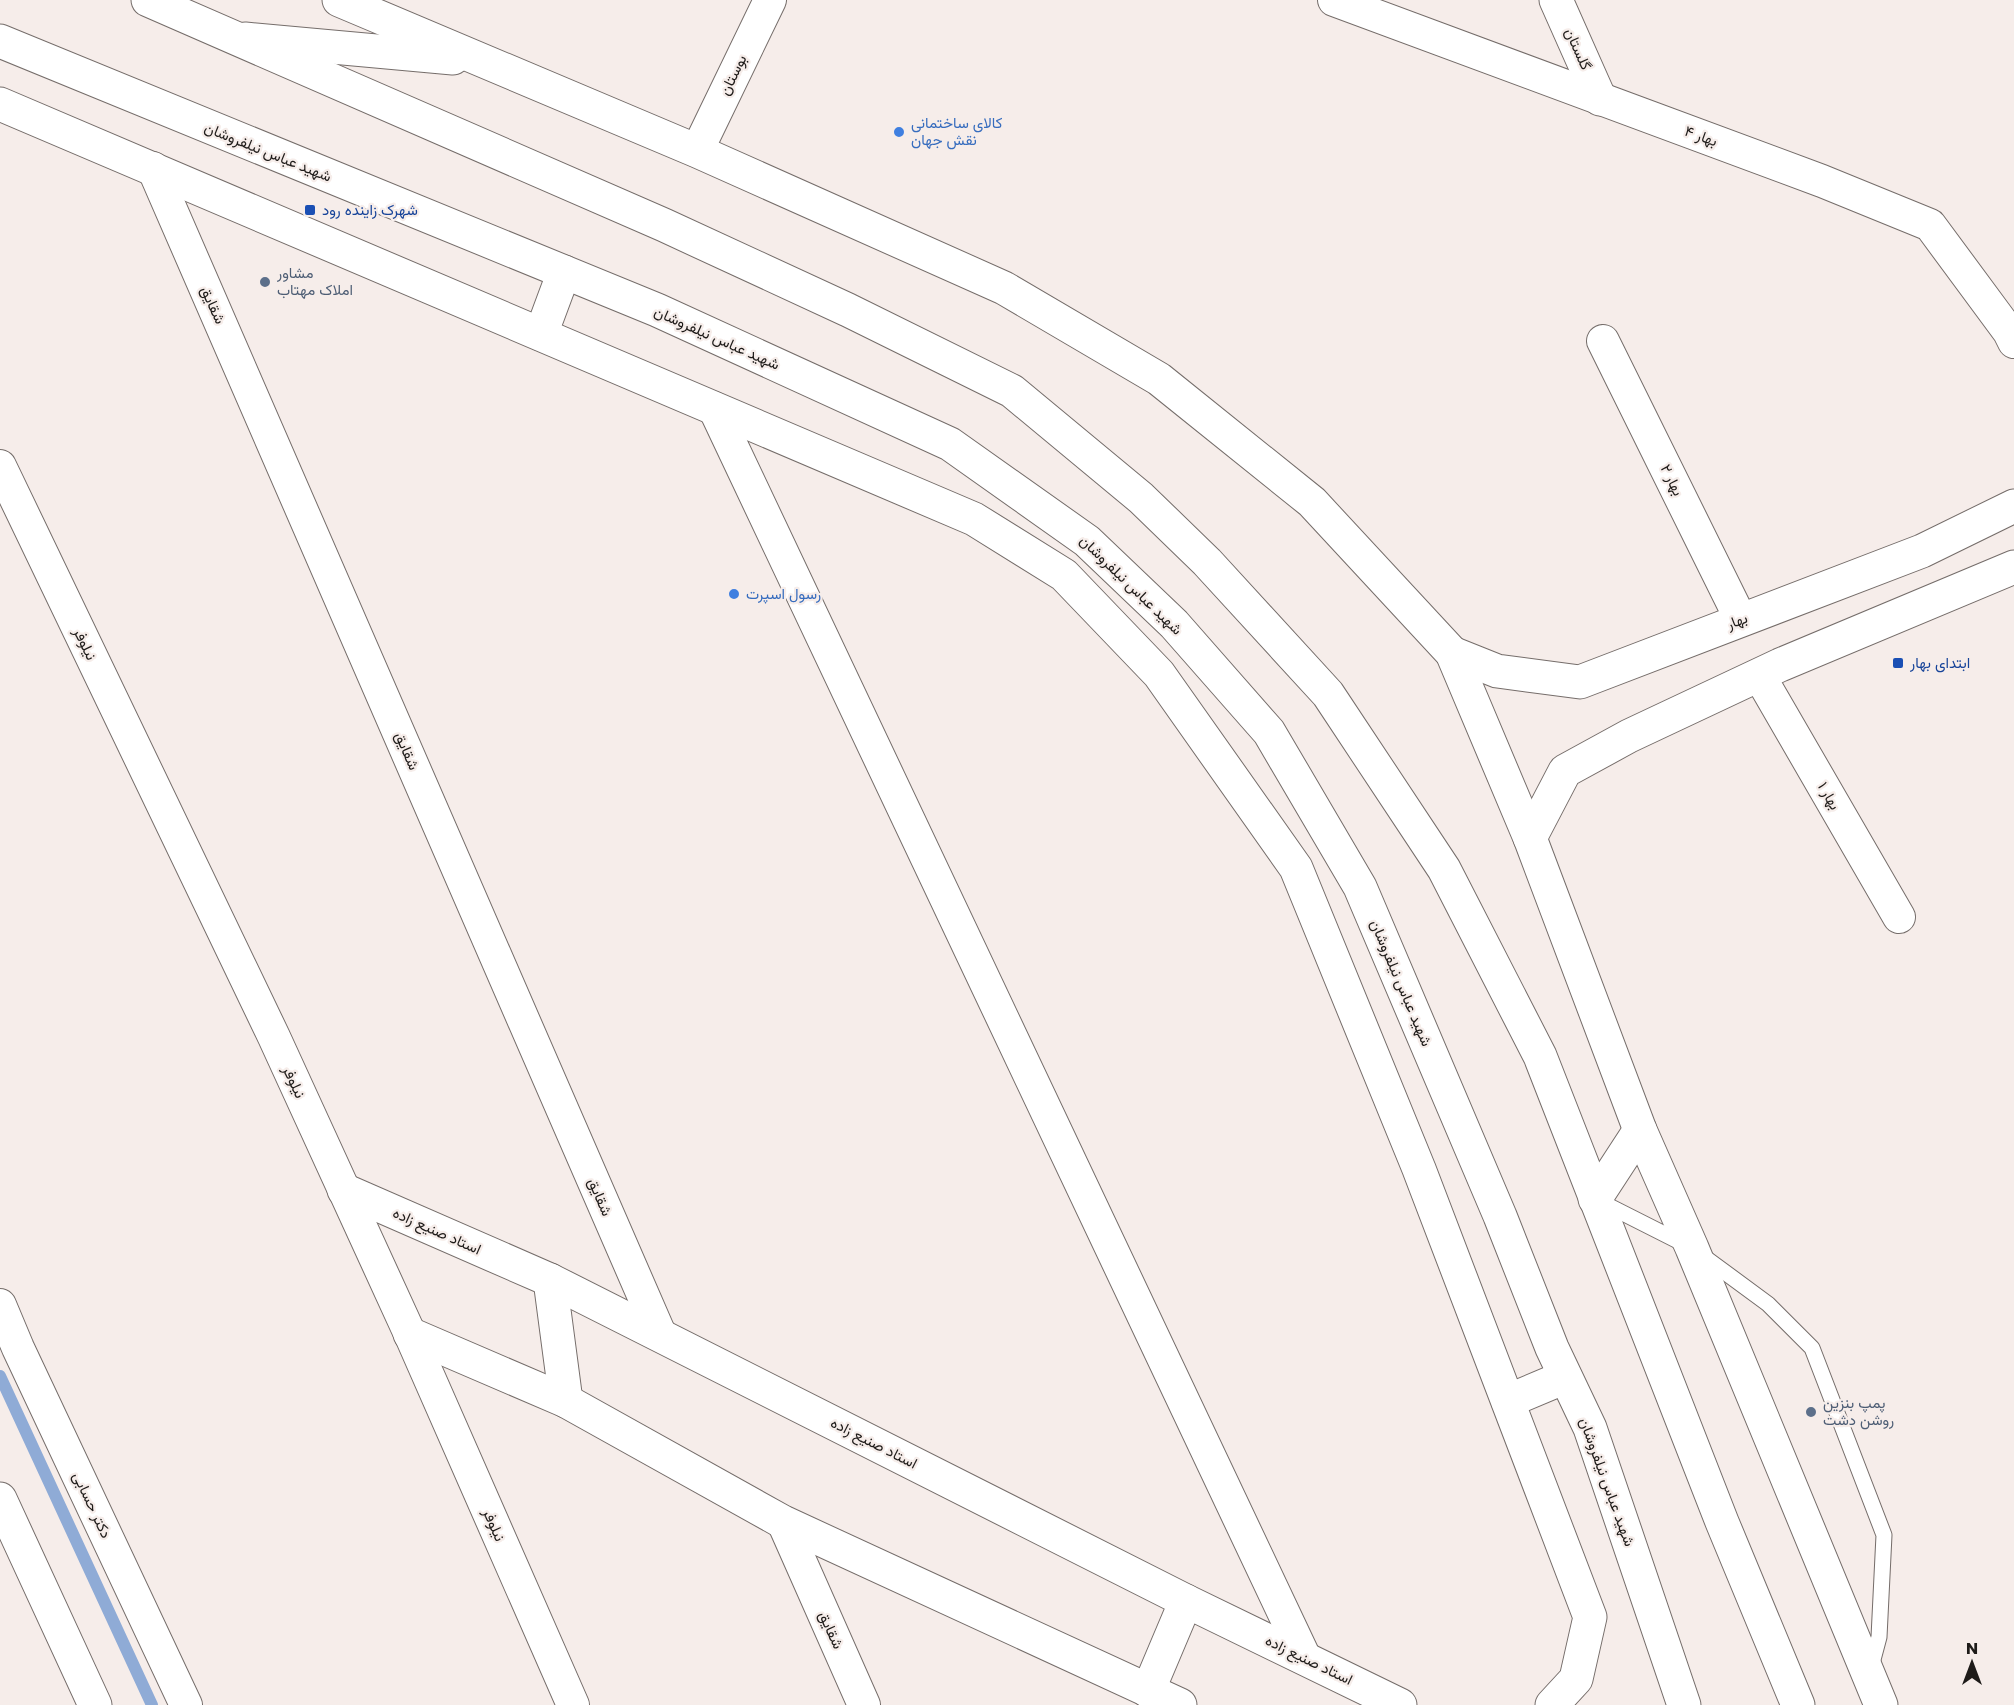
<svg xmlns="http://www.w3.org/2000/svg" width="2014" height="1705" font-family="Poppins,Vazirmatn,sans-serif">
<rect width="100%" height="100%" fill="#f6edea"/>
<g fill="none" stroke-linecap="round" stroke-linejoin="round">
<polyline stroke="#8fabd6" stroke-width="12" points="0,1376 152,1705"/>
<defs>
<polyline id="service" points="1599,1201 1692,1248 1768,1304 1812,1348 1884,1535 1879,1637 1871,1667"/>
<g id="minor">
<polyline points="1334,0 1822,181 1930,225 2009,332 2014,342"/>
<polyline points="697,151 770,0"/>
<polyline points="153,168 660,1334"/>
<polyline points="1603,341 1741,620"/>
<polyline points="714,408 1305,1658"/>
<polyline points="0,466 274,1037 410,1334 573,1705"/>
<polyline points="1759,675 1899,917"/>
<polyline points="0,1305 18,1348 186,1705"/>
<polyline points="783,1522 864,1705"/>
</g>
<g id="tertiary">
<polyline points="339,0 697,151 1004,288 1159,379 1312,502 1452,653 1530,838 1640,1130 1692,1248 1881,1705"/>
<polyline points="1556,0 1600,99"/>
<polyline points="245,39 453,58"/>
<polyline points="0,104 974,519 1064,575 1159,674 1296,868 1419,1169 1590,1617 1576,1679 1552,1705"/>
<polyline points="541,334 564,272"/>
<polyline points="1452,653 1497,671 1580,682 1922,551 2014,506"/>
<polyline points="1530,838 1565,771 1629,736 1780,665 2014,567"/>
<polyline points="344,1190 550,1280 1186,1601 1400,1705"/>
<polyline points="1595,1199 1640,1130"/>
<polyline points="550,1280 566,1401"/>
<polyline points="410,1334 566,1401 783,1522 1180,1705"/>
<polyline points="1508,1401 1565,1377"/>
<polyline points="0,1499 95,1705"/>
<polyline points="1148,1691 1186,1601"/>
</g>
<g id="primary">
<polyline points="148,0 664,225 848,310 1012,391 1141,498 1207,562 1328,694 1444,869 1540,1056 1722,1522 1798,1705"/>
<polyline points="0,41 657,310 950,444 1087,541 1174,624 1269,732 1360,887 1500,1216 1552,1348 1590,1428 1684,1705"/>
</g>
</defs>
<use href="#service" stroke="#756d6a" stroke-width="17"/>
<use href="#minor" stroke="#756d6a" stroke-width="34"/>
<use href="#tertiary" stroke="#756d6a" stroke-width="35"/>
<use href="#primary" stroke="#756d6a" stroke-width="35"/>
<use href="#service" stroke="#fff" stroke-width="15"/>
<use href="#minor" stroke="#fff" stroke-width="32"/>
<use href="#tertiary" stroke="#fff" stroke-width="33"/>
<use href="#primary" stroke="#fff" stroke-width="33"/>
</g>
<g fill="#3f7fe0" stroke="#f6edea" stroke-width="2">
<circle cx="899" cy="132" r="6"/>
<circle cx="734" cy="594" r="6"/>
</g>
<g fill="#1a4fb4" stroke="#f6edea" stroke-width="2">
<rect x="304" y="204" width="12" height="12" rx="3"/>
<rect x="1892" y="657" width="12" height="12" rx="3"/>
</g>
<g fill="#5c6f8a" stroke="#f6edea" stroke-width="2">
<circle cx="265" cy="282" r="6"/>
<circle cx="1811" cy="1412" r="6"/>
</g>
<g text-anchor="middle" stroke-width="4.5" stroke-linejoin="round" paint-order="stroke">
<g font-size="15" fill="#1e1b19" stroke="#f6edea">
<text transform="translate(1578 49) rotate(66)" y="5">گلستان</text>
<text transform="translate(733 75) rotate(-64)" y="5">بوستان</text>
<text transform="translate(1701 136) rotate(20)" y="5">بهار ۴</text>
<text transform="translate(268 152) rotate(22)" y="5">شهید عباس نیلفروشان</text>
<text transform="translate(213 305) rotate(66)" y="5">شقایق</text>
<text transform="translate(717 338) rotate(24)" y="5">شهید عباس نیلفروشان</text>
<text transform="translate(1672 480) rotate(64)" y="5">بهار ۲</text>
<text transform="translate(1131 585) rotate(44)" y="5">شهید عباس نیلفروشان</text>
<text transform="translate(1737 621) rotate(-21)" y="5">بهار</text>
<text transform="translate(85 644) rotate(64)" y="5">نیلوفر</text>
<text transform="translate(407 751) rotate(67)" y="5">شقایق</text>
<text transform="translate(1829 796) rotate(60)" y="5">بهار ۱</text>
<text transform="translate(1401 983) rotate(67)" y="5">شهید عباس نیلفروشان</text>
<text transform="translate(294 1082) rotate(65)" y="5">نیلوفر</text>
<text transform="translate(600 1197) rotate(67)" y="5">شقایق</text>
<text transform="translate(437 1231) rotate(24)" y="5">استاد صنیع زاده</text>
<text transform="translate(874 1443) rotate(27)" y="5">استاد صنیع زاده</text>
<text transform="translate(1607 1482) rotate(70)" y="5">شهید عباس نیلفروشان</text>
<text transform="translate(92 1505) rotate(65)" y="5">دکتر حسابی</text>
<text transform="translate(494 1525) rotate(66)" y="5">نیلوفر</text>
<text transform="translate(831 1630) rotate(66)" y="5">شقایق</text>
<text transform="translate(1309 1660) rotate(26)" y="5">استاد صنیع زاده</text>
</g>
<g font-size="15" fill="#366cbe" stroke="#f6edea" text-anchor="start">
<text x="911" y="128">کالای ساختمانی<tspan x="911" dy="17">نقش جهان</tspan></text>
<text x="746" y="599">رسول اسپرت</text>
</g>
<g font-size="15" fill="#164399" stroke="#f6edea" text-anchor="start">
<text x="322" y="215">شهرک زاینده رود</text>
<text x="1910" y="668">ابتدای بهار</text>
</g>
<g font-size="15" fill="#4e5e75" stroke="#f6edea" text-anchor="start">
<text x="277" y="278">مشاور<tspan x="277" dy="17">املاک مهتاب</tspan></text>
<text x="1823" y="1408">پمپ بنزین<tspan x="1823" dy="17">روشن دشت</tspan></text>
</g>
</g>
<g transform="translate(1972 1663)" stroke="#f6edea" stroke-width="4.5" paint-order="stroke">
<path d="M0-4.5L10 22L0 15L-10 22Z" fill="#1e1b19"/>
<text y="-9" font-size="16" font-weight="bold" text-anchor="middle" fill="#1e1b19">N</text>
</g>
</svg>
